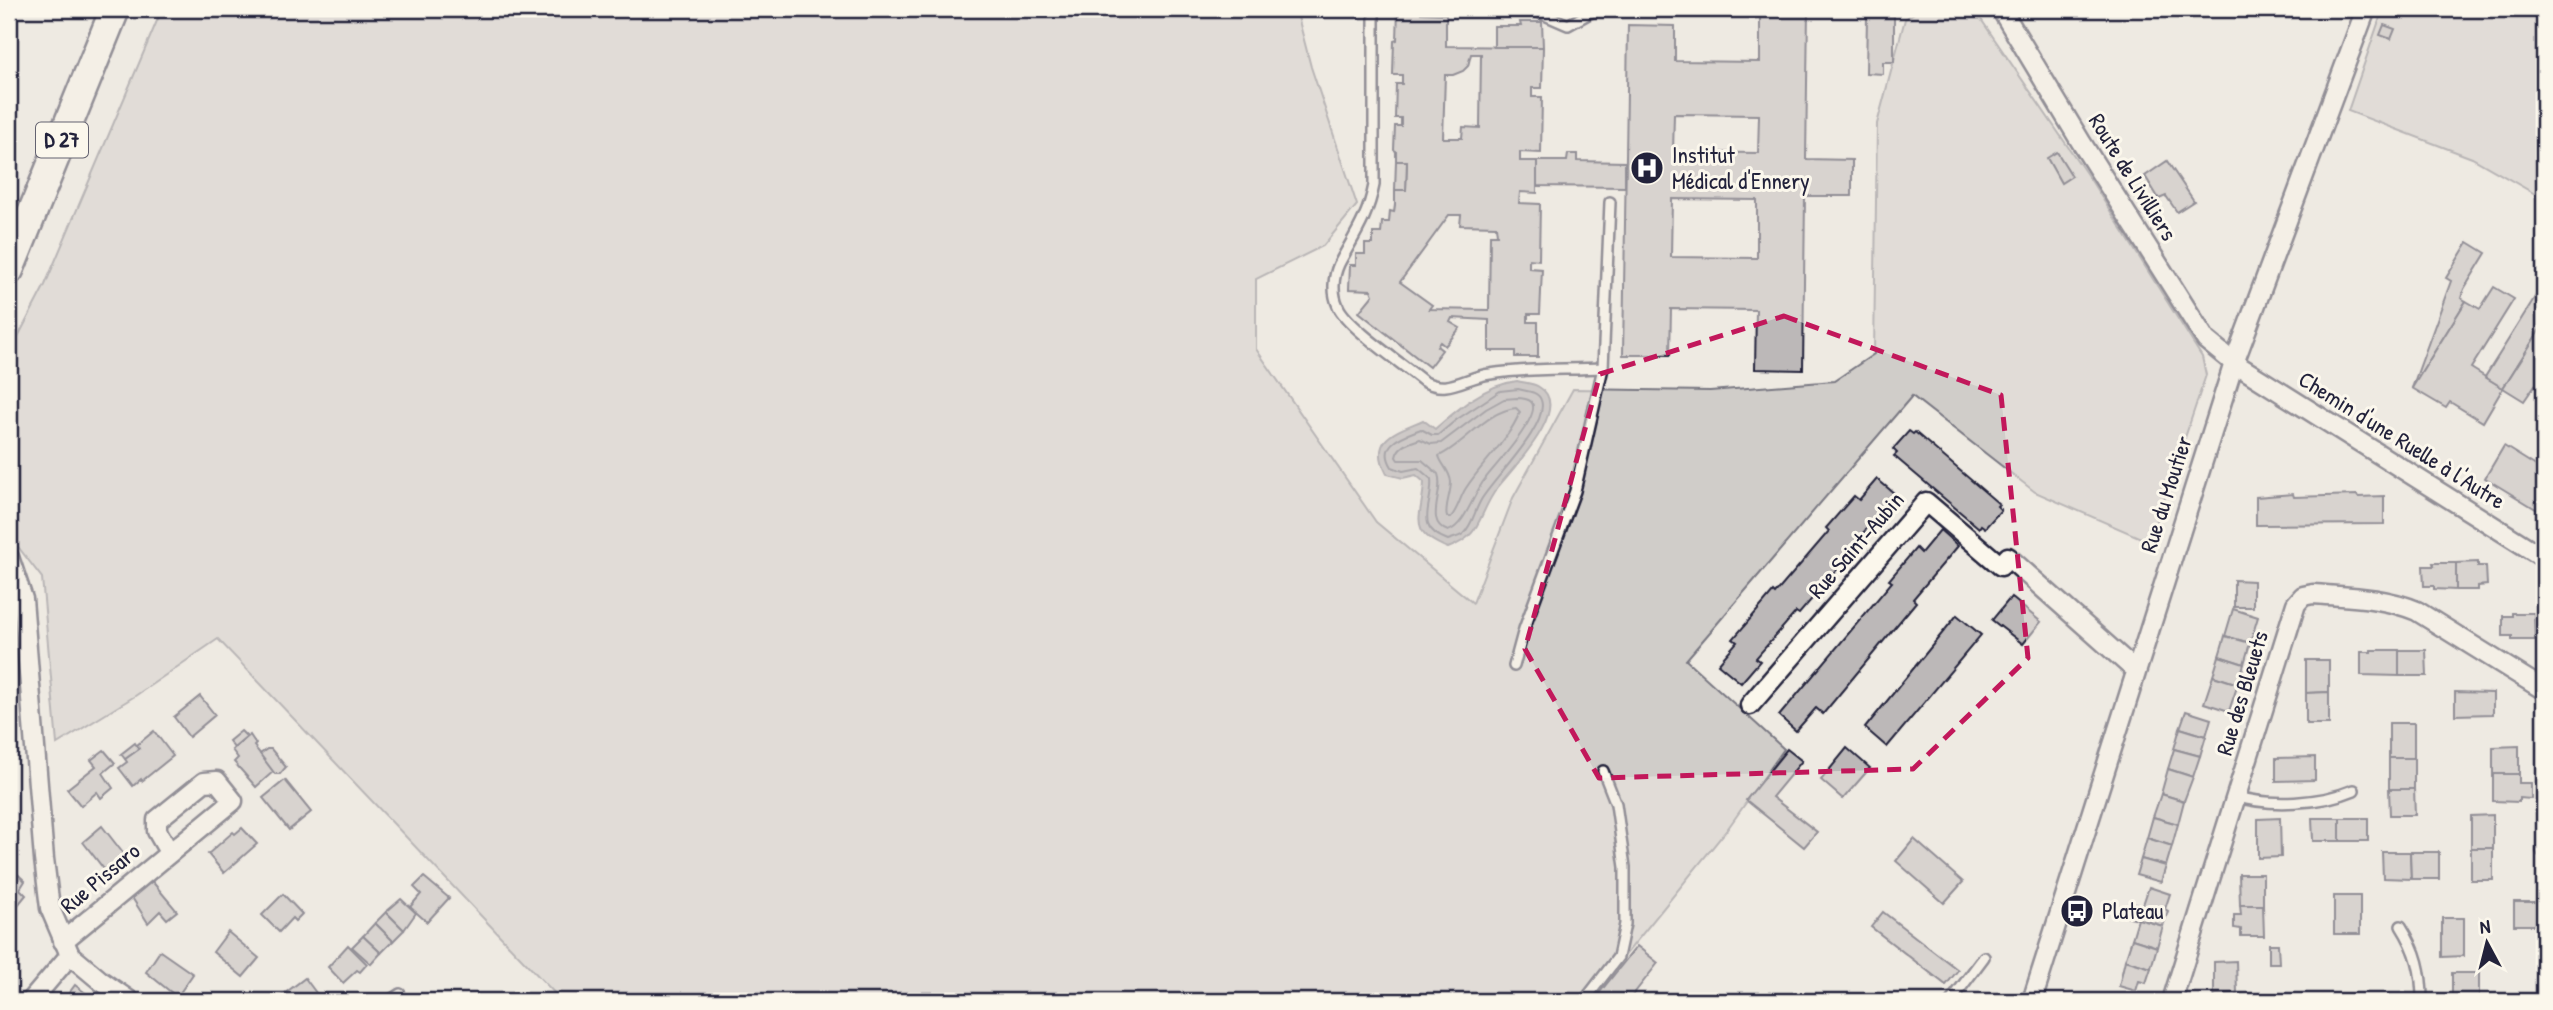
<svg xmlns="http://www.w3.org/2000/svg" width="2553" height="1010" font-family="'Patrick Hand',sans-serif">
<rect width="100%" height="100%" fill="#eeeae2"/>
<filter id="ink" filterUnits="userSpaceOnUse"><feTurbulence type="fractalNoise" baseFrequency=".0143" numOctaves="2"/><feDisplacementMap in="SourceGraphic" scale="14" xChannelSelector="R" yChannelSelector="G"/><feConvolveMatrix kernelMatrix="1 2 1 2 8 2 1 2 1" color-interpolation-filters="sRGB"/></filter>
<g filter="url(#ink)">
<g fill="#d0cdc9" stroke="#797882" stroke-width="2">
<polygon points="162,9 1296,9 1311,67 1357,205 1323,246 1256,279 1256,349 1376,522 1473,603 1513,498 1573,389 1710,391 1834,381 1874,354 1877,124 1905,19 1920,9 1974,9 2092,182 2202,357 2206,375 2150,542 2035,492 1912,396 1686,660 1784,749 1726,831 1588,1001 562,1001 218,639 135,696 57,744 42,578 9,535 9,354 45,285"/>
<polygon points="2383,9 2544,9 2544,199 2472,158 2348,111"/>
</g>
<path fill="#a6a3a7" stroke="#716f7c" stroke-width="2" d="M1517,381c7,2 16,2 22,6 35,20 -28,83 -41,100 -21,27 -14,48 -50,61 -43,-17 -25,-32 -24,-66l-8,-7 -13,3 -16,-4c-19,-36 9,-42 36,-54l12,9c24,-21 50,-44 82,-48z"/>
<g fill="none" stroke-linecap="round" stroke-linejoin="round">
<g stroke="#575666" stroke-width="2">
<path d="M1518,389c7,2 20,2 23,11 9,25 -48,79 -60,100 -7,12 -8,24 -18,34 -4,3 -10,4 -15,6 -36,-13 -14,-35 -17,-61l-13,-11 -15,3 -11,-4c-15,-24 11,-31 29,-38l11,6h6l18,-15 44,-29z"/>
<path d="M1517,398c4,0 13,1 15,5 9,14 -39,65 -47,76 -12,15 -20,47 -37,52 -25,-9 -3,-38 -10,-57l-16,-14h-24l-2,-3c2,-12 13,-14 24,-18l11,5 10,-1 45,-34 18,-10z"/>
<path d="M1516,408l4,4c-12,29 -37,50 -54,76 -6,9 -8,21 -15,29h-4c-3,-10 4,-23 4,-35 -1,-11 -10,-18 -12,-26 26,-12 47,-45 77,-48z"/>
</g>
</g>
<g fill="#bcb8b8" stroke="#22223b" stroke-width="2" fill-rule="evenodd">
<path d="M1398,9h22l1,4 25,1v32l97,1 -1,41h-10v9h10l-1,56 -21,-1v9h17v32l-17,-1 -1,11 21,1 -1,56 -10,-1v9l13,1 -2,45h-12v8h10v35h-23v-6h-26v-31l-37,-2 -2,4 10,6 -15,18 -5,-4 -3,4 5,4 -13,17 -70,-55 14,-17 -2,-5 -22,-1 1,-24h6v-11h9v-10h8v-11h8l1,-11h7l1,-11 4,1 1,-7v-15h11l1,-29h-11v-10l-2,-1 1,-24h6v-8h-6l1,-34h6v-9h-9l1,-34 3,-1zM1471,54h10l-1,74 -17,-1 -1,11h-19l2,-63h8l10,-4 5,-5zM1449,215h12l-1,10 36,1 1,9h-7l-1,75 -60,-1 3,-4 -32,-23z"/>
<path d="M1760,9h48l-2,150 46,1v36h-47l-2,174 -48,-1 1,-59 -85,-1 -1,46h-47l5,-330 47,1v35l85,1zM1674,114l85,1 -1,38 -85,-1zM1672,199l85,1v58l-86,-1z"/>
<polygon points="1867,16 1894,16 1894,62 1883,62 1883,74 1866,73"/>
<polygon points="1520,22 1542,22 1543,47 1494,47 1494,26 1521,26"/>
<polygon points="2384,25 2395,29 2391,39 2380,35"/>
<polygon points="2057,152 2072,176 2061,183 2047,158"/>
<polygon points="1568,154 1577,154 1577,161 1625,162 1625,187 1537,186 1537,161 1567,161"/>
<polygon points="1396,161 1407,161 1406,190 1395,190"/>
<polygon points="2167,161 2194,201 2177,212 2166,196 2159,199 2145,176"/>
<polygon points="2468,242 2486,253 2464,289 2461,298 2466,301 2412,388 2451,281 2446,278"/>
<polygon points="2494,287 2514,299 2471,368 2503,388 2483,422 2450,402 2446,408 2412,388 2466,301 2480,309"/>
<polygon points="2540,289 2544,291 2544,323 2503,388 2485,377"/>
<polygon points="2541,328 2544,330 2544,391 2535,385 2524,401 2503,388"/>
<polygon points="1909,431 1913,434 1915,432 1999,504 1997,506 2001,510 1985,528 1981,525 1979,528 1894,456 1897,453 1893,449"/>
<polygon points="2504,446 2544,471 2544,514 2485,478"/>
<polygon points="1877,479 1895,494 1850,549 1853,551 1799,614 1796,612 1756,658 1760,661 1741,683 1718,664 1737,642 1733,639 1773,592 1775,594 1829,531 1826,528 1854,496 1859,500"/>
<polygon points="2293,494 2294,497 2357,495 2358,497 2384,496 2384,524 2256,525 2256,497"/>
<polygon points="1940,530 1958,546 1913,599 1916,602 1823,714 1816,708 1796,731 1779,716 1892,582 1889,580 1916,548 1921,553"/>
<polygon points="2478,562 2478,566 2486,566 2487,585 2478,586 2478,590 2456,590 2456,563"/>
<polygon points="2433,563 2456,563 2456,590 2434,589 2434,586 2424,586 2423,566 2434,566"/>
<polygon points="2234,580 2253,581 2253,607 2234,607"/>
<polygon points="2011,597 2041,622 2023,644 1992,620"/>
<polygon points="2233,609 2258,617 2250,643 2225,636"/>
<polygon points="2544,612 2544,640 2535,640 2534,613"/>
<polygon points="2512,613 2534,613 2535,640 2512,640 2512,636 2503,636 2503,616 2512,616"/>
<polygon points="1957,615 1981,635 1887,747 1865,728"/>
<polygon points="2225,636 2250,643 2244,664 2219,656"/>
<polygon points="2371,650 2399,650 2399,676 2361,675 2361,652 2371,652"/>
<polygon points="2399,650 2426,650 2427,676 2399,676"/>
<polygon points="2219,656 2244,664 2238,684 2213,676"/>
<polygon points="2306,660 2329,660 2329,692 2306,693"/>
<polygon points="2213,676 2238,684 2229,711 2204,703"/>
<polygon points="2329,692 2329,724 2306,724 2306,693"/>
<polygon points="2455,692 2493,693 2493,714 2455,715"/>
<polygon points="200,696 215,715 189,737 174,717"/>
<polygon points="2186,711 2211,719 2206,736 2180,728"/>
<rect x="2389" y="723" width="25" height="35"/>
<polygon points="2180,728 2206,736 2200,756 2174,749"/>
<polygon points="154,731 173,756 142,781 141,779 133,786 119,768 127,762 125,759 139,749 137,745"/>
<polygon points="241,731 247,737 234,748 229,741"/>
<polygon points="250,735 256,744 254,746 274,771 256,787 234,762 238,758 232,750"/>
<polygon points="135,743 139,749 125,759 121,754"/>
<polygon points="2519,746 2519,774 2493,774 2493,747"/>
<polygon points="1847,748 1870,768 1843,799 1821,780"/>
<polygon points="267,749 271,749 286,767 280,774 275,774 260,754"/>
<polygon points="1787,749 1802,761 1772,797 1817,832 1804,847 1746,800"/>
<polygon points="2174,749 2200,756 2193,777 2168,769"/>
<polygon points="104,750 115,763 103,773 113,788 101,798 97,792 81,806 67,789 96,766 91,760"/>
<polygon points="2315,757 2315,780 2276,781 2276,758"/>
<rect x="2389" y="758" width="25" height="31"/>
<polygon points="2168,769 2193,777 2184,801 2161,794"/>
<polygon points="2493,774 2519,774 2519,783 2531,783 2531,799 2519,798 2519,802 2493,801"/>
<polygon points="285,780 311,812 289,830 263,798"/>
<polygon points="2389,789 2414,789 2415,815 2390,815"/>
<polygon points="2161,794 2184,801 2178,824 2153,817"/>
<polygon points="2493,815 2493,848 2471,848 2471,816"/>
<polygon points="2153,817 2178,824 2172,846 2147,838"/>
<polygon points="2280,818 2281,857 2258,858 2258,819"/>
<polygon points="2312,818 2340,818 2340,841 2313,841"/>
<rect x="2340" y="818" width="28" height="23"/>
<polygon points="102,826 126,857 107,873 83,842"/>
<polygon points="242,828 257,844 224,873 208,854 233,832 235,834"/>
<polygon points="2147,838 2172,846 2166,866 2141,859"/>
<polygon points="1914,839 1963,882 1944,903 1896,861"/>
<rect x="2471" y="848" width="22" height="32"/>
<polygon points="2382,852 2410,852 2411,879 2383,878"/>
<polygon points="2410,852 2439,852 2439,879 2411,879"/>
<polygon points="2141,859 2166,866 2161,882 2136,875"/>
<polygon points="10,867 25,881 20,889 26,895 9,916"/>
<polygon points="2239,874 2263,874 2263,905 2240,905"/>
<polygon points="424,877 449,898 427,922 410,907 421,894 414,887"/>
<polygon points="151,880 177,911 167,919 160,911 148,923 131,896"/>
<polygon points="2149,887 2170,894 2165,909 2168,911 2163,926 2138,919"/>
<polygon points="283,894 302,914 295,921 292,918 279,932 262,915"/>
<rect x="2334" y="896" width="26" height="38"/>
<polygon points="401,899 416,913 404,930 386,912"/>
<polygon points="2130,902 2143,905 2138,919 2126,916"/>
<rect x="2514" y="902" width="27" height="23"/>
<polygon points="2240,905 2263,905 2264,936 2241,936 2241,929 2234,928 2234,915 2241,915"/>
<polygon points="386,912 404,930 393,941 375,923"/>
<polygon points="1883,912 1958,970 1946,985 1871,927"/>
<polygon points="2442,918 2464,918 2464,956 2442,957"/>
<polygon points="2138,919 2163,926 2157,947 2132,939"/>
<polygon points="375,923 393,941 381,953 363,936"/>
<polygon points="228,932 259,958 243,977 213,952"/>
<polygon points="363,936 381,953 371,964 352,947"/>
<polygon points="2132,939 2157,947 2151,968 2125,960"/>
<polygon points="2269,944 2278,944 2279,963 2269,963"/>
<polygon points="348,945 367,964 360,972 357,970 343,983 328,967"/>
<polygon points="1637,946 1658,963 1628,1001 1593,1001"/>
<polygon points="160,951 193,974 177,997 146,972"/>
<polygon points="2125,960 2151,968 2146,983 2139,981 2136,991 2119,986"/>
<polygon points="2236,961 2237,993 2214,994 2214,962"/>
<polygon points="2452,973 2479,973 2479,999 2452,1000"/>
<polygon points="305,978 322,1001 283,1001 280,997"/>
<polygon points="75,985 88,995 83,1001 79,1001 69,993"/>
<polygon points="2237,993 2237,1001 2215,1001 2214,994"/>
</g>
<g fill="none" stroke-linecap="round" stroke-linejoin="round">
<defs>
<g id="lane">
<path d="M1374,9v176c-6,32 -20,51 -35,79 -6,13 -7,29 -1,42 8,20 66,59 85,75 26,14 41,-4 67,-7 36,-6 76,-4 113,-6l7,-166"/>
<polyline points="1531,9 1568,25 1597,9"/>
<polyline points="1514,666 1524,629 1575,491 1603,368"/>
<path d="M2235,796c34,11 86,8 119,-6"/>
<polyline points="2542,851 2544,847"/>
<path d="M2401,926c16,25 21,46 21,75"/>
<polyline points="389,1001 400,994"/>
<polyline points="1584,1001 1618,957 1625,924 1625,867 1616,804 1603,771"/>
<polyline points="1951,1001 1984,957"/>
</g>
<g id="street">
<polyline points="2001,9 2081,142 2206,340 2234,363 2544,558"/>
<polyline points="9,557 23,599 44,859 50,908 70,955 101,981 130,1001"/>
<polyline points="1750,705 1926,502 2001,566 2008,557 2135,670"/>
<polyline points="63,941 233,801 217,781 204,782 157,820 157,831 169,852"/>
<polyline points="31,1001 70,955"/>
<polyline points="2032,1001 2234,363 2366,9"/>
<path d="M2172,1001l124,-397 7,-8 10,-2c36,3 71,3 104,17l127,79"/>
</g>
<polyline id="primary" points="9,270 115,9"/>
</defs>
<use href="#lane" stroke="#22223b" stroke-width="14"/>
<use href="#street" stroke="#22223b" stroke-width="23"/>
<use href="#primary" stroke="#22223b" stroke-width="33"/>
<use href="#lane" stroke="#fbf7ec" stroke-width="9"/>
<use href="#street" stroke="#fbf7ec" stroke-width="18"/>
<use href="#primary" stroke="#fbf7ec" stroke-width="28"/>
</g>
</g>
<path d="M0 0H2553V1010H0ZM1784,316l217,79 27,263 -115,111 -314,9 -74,-129 75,-275z" fill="#eeeae2" fill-opacity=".55" fill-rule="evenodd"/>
<path fill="none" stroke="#c2185b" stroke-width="5" stroke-dasharray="14 9" stroke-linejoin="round" d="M1784,316l217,79 27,263 -115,111 -314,9 -74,-129 75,-275z"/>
<defs>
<symbol id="hospital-disc" viewBox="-11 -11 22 22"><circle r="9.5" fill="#22223b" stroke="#fbf7ec"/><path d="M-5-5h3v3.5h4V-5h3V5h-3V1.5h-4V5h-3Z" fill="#fff"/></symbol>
<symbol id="bus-disc" viewBox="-11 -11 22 22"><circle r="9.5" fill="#22223b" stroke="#fbf7ec"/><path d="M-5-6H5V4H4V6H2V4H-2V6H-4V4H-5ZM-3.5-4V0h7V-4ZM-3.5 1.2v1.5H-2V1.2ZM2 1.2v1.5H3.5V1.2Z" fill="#fff"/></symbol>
</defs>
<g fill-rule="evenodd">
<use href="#hospital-disc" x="1628" y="149" width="38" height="38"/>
<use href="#bus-disc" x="2058" y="892" width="38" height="38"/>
</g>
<g text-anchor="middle" stroke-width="6" stroke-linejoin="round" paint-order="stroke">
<rect fill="#fbf7ec" stroke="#636270" stroke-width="2" x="36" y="122.5" width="52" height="35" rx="5"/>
<g font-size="21" font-weight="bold" fill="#22223b">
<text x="62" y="147">D 27</text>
</g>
<g font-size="23" fill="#22223b" stroke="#fbf7ec" text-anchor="start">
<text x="1672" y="163">Institut<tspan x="1672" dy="26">Médical d'Ennery</tspan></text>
<text x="2102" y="919">Plateau</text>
</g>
<g font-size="23" fill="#22223b" stroke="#fbf7ec">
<text transform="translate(2133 177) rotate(58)" y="8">Route de Livilliers</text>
<text transform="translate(2402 440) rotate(32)" y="8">Chemin d'une Ruelle à l'Autre</text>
<text transform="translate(2166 494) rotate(-72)" y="8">Rue du Moutier</text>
<text transform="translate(1856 545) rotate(-49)" y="8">Rue Saint-Aubin</text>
<text transform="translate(2242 693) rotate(-73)" y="8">Rue des Bleuets</text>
<text transform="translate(100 878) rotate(-40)" y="8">Rue Pissaro</text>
</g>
</g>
<rect width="2553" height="1010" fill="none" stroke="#fbf7ec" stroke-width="35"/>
<rect x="18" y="18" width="2518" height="975" fill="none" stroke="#22223b" stroke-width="2.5" filter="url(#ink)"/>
<g transform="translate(2487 943) rotate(353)" stroke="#fbf7ec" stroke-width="5" paint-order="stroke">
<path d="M0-5L12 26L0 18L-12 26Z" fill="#22223b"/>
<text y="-10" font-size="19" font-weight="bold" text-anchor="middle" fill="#22223b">N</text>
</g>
</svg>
